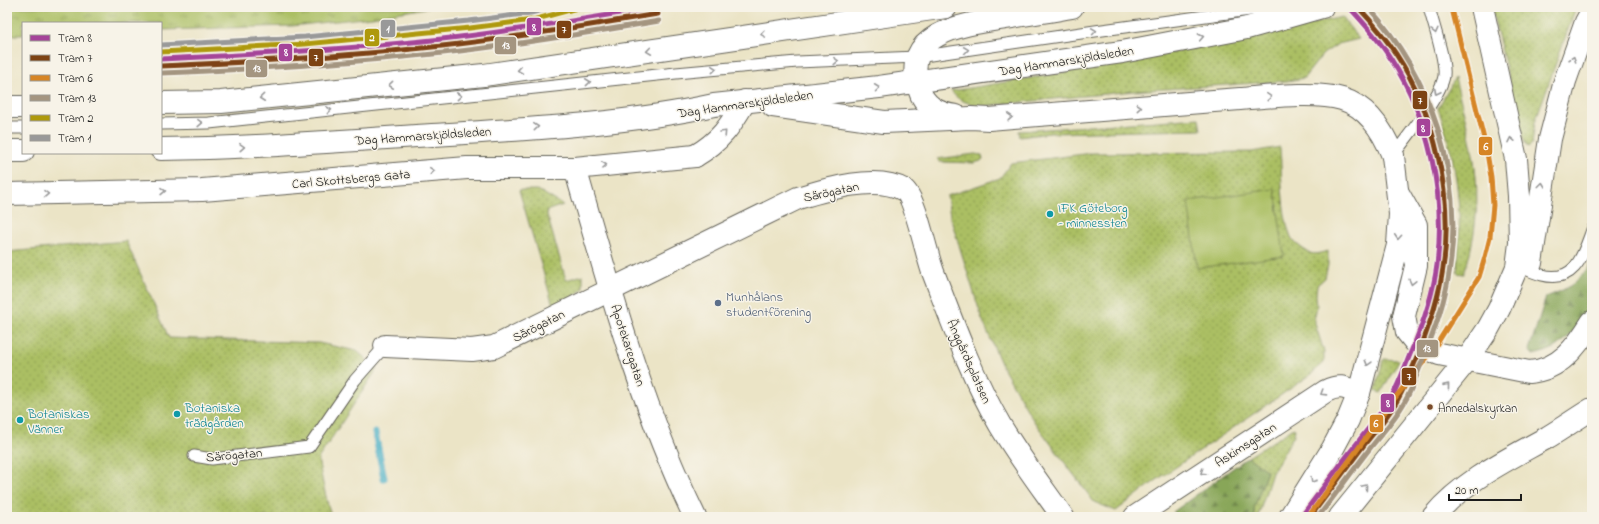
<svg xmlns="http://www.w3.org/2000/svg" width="1599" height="524" font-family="'Indie Flower',sans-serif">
<defs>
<pattern id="grass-dots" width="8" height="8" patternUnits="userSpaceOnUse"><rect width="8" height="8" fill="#abbf63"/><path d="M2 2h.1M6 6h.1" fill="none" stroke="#8a9a51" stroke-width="1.8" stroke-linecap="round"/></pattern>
<pattern id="forest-firs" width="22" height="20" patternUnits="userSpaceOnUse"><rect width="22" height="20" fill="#88a659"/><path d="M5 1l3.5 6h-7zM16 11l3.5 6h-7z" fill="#6e8649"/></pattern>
<pattern id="park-tufts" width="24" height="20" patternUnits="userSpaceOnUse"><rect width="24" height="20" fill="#abbf63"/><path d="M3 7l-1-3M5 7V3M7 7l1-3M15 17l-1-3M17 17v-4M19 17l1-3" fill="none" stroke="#8a9a51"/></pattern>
</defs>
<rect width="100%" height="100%" fill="#f7f3e8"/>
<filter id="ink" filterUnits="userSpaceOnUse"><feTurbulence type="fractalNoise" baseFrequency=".025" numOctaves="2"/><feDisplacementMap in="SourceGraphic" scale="8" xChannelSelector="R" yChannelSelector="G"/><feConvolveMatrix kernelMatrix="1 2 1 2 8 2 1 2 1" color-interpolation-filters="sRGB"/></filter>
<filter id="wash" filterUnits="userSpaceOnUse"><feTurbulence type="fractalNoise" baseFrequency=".012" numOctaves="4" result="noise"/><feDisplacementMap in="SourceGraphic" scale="16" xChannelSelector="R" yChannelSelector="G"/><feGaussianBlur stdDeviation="0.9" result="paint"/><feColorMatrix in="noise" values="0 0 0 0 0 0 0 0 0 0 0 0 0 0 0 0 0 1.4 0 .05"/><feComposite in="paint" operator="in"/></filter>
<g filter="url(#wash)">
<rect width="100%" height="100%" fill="#ebe4c6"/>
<g fill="url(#grass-dots)" stroke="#646e40">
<polygon points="1491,7 1576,7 1535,122 1532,144 1528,147 1524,141"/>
<path d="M1342,17l17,22 -21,5 -15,10 -19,24 -16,3 -154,10 -151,15c-13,-2 -24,-4 -32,-15 131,-21 261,-44 391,-74z"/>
<polygon points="292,60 292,62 161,68"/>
<path d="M1455,78c8,32 18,66 21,99 3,33 -2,66 -12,97l-7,-1c6,-59 1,-109 -19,-165z"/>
<polygon points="1199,118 1201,130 1050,133 1020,137 1019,131"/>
<path d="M1280,147c2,26 1,67 11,90 3,6 13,13 19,16 6,2 13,-1 18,-2v14l-3,13 -8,7 -1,10 1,11 -3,14 10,32v11l-15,13 -155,106 -38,29 -22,-9 -61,-82 -31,-54 -20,-47 -32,-103 -3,-20 53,-18 11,-15 81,-10 159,-1z"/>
<polygon points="975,154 982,155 983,159 981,161 974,163 940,162 937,159"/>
<polygon points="519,190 538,190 563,205 546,211 566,280 583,275 583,289 569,300 553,305"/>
<polygon points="126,241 169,338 319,343 357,351 377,369 318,459 324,488 331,517 7,517 7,252"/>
<polygon points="1384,359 1399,360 1381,393 1375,391 1383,361"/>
<polygon points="1294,428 1295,429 1294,435 1272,473 1258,517 1255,517 1254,508 1267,471 1248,457"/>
</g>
<g fill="url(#forest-firs)" stroke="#52613a">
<path d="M1592,261c0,14 2,30 0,44 -2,10 -26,36 -36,42 -7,4 -14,6 -23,8l-4,-5 17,-53c23,-9 33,-14 46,-36z"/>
<polygon points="1248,457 1267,471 1254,508 1255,517 1183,517 1173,512"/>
</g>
<polygon fill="url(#park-tufts)" stroke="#646e40" points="7,7 432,7 372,17 292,26 161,30 161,23 23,23 23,35 7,35"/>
<polygon fill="#abbf63" stroke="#646e40" points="1275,189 1284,256 1197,268 1188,201"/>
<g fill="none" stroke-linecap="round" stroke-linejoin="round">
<polyline stroke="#45adc5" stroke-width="7" points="375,433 384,478"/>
</g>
</g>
<g filter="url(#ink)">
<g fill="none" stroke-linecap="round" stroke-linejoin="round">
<defs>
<g id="service">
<polyline points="161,124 209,123 676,73 797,62 917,57 1095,31 1272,7"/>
<polyline points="7,128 23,128"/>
<path d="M1393,156c13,-18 48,-60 51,-80 2,-16 -11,-52 -15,-69"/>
<path d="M1521,268c7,2 14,5 21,7 34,9 41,-21 50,-45"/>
<polyline points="194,456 212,459 309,447 355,380 385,346"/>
</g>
<g id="minor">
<path d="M575,168c34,117 66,239 120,349"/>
<path d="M1398,193l18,32v41l-12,50 3,16 8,10 24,12 90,18c31,-2 48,-26 63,-50"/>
<polyline points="7,194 202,190 467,168 575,168 695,156"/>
<path d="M385,346l87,4 22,-3 304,-149c29,-9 79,-24 106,-8 11,7 23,67 29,82 20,52 39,105 67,153 19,32 41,61 63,92"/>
<path d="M1135,517l191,-126c14,-7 20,-3 33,2"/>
<path d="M1433,517c31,-37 74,-57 115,-80 15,-9 29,-19 44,-28"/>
</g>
<polyline id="secondary" points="1290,517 1333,448 1348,420 1359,393 1398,245 1400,214 1393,156"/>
<g id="primary">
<polyline points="161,103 221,102 484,75 946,7"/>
<path d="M773,106l111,16 87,-4 18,1c83,-6 167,-14 251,-20 27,-2 76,-8 102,0 26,8 42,34 51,57"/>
<polyline points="7,107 23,107"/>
<path d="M956,116c-17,-2 -32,-10 -37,-27 -20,-58 48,-65 87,-71 22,-4 44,-7 66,-11"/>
<path d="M161,149c91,-1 181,-8 271,-14 94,-6 190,-10 282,-30l165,-18 243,-35 125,-24 75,-21"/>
<polyline points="7,151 23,151"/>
<path d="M695,156c26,-15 35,-30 50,-55"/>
<polyline points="1531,263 1550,139 1565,81 1586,22 1592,11"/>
<polyline points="1340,517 1467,360 1488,329 1499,309 1517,267 1520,243 1519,196 1516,159 1482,7"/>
</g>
</defs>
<use href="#service" stroke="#646258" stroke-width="13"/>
<use href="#minor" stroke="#646258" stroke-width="24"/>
<use href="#secondary" stroke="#646258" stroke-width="24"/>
<use href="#primary" stroke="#646258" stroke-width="24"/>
<use href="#service" stroke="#fff" stroke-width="11"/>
<use href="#minor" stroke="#fff" stroke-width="22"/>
<use href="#secondary" stroke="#fff" stroke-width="22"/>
<use href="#primary" stroke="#fff" stroke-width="22"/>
<defs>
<g id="tram-1">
<path d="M161,59c94,-4 187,-10 281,-20 72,-8 143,-20 215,-32"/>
<path d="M1301,517c19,-25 37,-50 57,-75 11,-15 24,-29 34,-46 8,-14 13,-30 19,-44 12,-28 22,-57 26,-87 9,-70 -8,-147 -46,-206 -12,-19 -27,-36 -42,-52"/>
</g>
<g id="tram-2">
<path d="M161,66c94,-4 188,-10 281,-20 73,-8 144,-20 216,-32"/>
<path d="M1310,517c18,-24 36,-48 54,-72 12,-15 25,-30 34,-46 8,-14 14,-30 20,-44 11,-28 21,-57 25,-87 11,-70 -8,-155 -47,-214 -11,-17 -24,-32 -38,-47"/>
</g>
<polyline id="tram-3" points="1311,513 1395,398 1433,350 1479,277 1485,257 1490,237 1493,205 1491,177 1486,147 1452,9"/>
<g id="tram-4">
<path d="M162,73c94,-4 188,-10 281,-20 73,-8 145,-20 216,-32"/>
<path d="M1318,517c18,-23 35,-47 53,-70 11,-14 24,-28 33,-44 8,-13 13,-29 19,-44 12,-30 23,-60 27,-92 13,-94 -19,-191 -82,-260"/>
</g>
<polyline id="tram-5" points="161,52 305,44 470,28 533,20 581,7"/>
<polyline id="tram-6" points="161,45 305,37 469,21 531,13 554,7"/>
</defs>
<use href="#tram-1" stroke="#f7f3e8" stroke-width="8"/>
<use href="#tram-2" stroke="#f7f3e8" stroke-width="8"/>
<use href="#tram-3" stroke="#f7f3e8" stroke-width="8"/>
<use href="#tram-4" stroke="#f7f3e8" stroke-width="8"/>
<use href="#tram-5" stroke="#f7f3e8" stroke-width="8"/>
<use href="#tram-6" stroke="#f7f3e8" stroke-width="8"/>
<use href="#tram-1" stroke="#a54499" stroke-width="5"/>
<use href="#tram-2" stroke="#7d4313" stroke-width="5"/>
<use href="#tram-3" stroke="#d68525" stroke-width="5"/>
<use href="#tram-4" stroke="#a49580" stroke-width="5"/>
<use href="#tram-5" stroke="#ae990c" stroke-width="5"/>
<use href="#tram-6" stroke="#999" stroke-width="5"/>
</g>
<defs><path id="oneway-chevron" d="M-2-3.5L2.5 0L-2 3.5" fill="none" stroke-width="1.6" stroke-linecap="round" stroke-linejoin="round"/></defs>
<g stroke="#999">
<use href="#oneway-chevron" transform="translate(1094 31) rotate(-8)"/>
<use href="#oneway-chevron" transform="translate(1435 31) rotate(76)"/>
<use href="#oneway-chevron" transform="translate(763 34) rotate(171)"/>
<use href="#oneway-chevron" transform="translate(1201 37) rotate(-11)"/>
<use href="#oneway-chevron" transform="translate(966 50) rotate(-8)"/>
<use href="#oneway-chevron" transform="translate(649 51) rotate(172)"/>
<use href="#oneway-chevron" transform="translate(1573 59) rotate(-71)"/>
<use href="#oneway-chevron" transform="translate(836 61) rotate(-2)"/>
<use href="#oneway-chevron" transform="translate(714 69) rotate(-5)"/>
<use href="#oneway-chevron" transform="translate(520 70) rotate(172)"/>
<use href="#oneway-chevron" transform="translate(588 82) rotate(-6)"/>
<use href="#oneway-chevron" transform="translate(391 85) rotate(174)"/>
<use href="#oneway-chevron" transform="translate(877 88) rotate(-7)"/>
<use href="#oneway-chevron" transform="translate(1437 92) rotate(117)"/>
<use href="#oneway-chevron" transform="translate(459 96) rotate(-6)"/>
<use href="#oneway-chevron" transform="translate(1269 97) rotate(-4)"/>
<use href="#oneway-chevron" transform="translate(262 98) rotate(174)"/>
<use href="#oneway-chevron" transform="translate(1139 107) rotate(-5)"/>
<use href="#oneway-chevron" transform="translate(329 110) rotate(-6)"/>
<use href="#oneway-chevron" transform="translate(1010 117) rotate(-4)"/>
<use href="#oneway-chevron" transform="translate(200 123) rotate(-2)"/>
<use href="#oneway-chevron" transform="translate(536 127) rotate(-5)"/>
<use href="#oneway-chevron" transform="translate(724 133) rotate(-47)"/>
<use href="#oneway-chevron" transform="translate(1511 140) rotate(-102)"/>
<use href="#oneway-chevron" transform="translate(242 147) rotate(-4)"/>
<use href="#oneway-chevron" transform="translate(604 165) rotate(-6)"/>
<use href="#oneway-chevron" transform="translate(432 171) rotate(-5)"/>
<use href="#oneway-chevron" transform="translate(1542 185) rotate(-83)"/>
<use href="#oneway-chevron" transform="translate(163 191) rotate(-1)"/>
<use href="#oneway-chevron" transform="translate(46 194) rotate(-1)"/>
<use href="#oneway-chevron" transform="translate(1398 237) rotate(94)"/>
<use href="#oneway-chevron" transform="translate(1412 282) rotate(103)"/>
<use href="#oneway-chevron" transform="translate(1368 363) rotate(106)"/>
<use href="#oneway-chevron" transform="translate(1447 386) rotate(-51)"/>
<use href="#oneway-chevron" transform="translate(1323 393) rotate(148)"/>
<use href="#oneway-chevron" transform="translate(1203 472) rotate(147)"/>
<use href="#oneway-chevron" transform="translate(1313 480) rotate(122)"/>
<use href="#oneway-chevron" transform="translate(1365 487) rotate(-50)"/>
</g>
</g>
<g fill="#0f9aa8" stroke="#f7f3e8" stroke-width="1.5">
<circle cx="1050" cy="214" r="4"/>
<circle cx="177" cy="414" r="4"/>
<circle cx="20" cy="420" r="4"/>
</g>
<circle fill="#5c6f8a" stroke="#f7f3e8" stroke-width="1.5" cx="718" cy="303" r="4"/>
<circle fill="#7a4b2a" stroke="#f7f3e8" stroke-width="1.5" cx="1430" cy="407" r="3.5"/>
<g text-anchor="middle" stroke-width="3" stroke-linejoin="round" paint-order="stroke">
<g font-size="12" fill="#1c1c1c" stroke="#f7f3e8" text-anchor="start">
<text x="1438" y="412">Annedalskyrkan</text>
</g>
<g font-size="13" fill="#1c1c1c" stroke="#f7f3e8">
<text transform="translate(1066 60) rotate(-9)" y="5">Dag Hammarskjöldsleden</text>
<text transform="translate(745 103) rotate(-8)" y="5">Dag Hammarskjöldsleden</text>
<text transform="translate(423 135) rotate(-4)" y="5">Dag Hammarskjöldsleden</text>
<text transform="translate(351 178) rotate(-5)" y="5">Carl Skottsbergs Gata</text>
<text transform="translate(831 191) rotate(-12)" y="5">Särögatan</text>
<text transform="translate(538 325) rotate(-27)" y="5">Särögatan</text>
<text transform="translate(629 345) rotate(72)" y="5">Apotekaregatan</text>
<text transform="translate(970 361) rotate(66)" y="5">Änggårdsplatsen</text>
<text transform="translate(1245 444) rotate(-33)" y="5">Askimsgatan</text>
<text transform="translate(234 454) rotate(-5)" y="5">Särögatan</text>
</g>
<g font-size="13" fill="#0d838f" stroke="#f7f3e8" text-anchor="start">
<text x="1058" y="212">IFK Göteborg<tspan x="1058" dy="15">- minnessten</tspan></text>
<text x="185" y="412">Botaniska<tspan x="185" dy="15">trädgården</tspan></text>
<text x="28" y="418">Botaniskas<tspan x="28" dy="15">Vänner</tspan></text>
</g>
<g font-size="13" fill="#4e5e75" stroke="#f7f3e8" text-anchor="start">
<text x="726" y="301">Munhålans<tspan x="726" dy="15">studentförening</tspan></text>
</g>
</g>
<g stroke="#f7f3e8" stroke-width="1.5">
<rect x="526" y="17" width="16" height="19" rx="4" fill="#a54499"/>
<rect x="380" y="19" width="16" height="19" rx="4" fill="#999"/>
<rect x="556" y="20" width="16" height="19" rx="4" fill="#7d4313"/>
<rect x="364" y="28" width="16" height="19" rx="4" fill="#ae990c"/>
<rect x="494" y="36" width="23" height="19" rx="4" fill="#a49580"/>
<rect x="278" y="43" width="15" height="19" rx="4" fill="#a54499"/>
<rect x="308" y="48" width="16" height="19" rx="4" fill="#7d4313"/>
<rect x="245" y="59" width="23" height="19" rx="4" fill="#a49580"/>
<rect x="1412" y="90" width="16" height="20" rx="4" fill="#7d4313"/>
<rect x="1416" y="118" width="15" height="19" rx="4" fill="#a54499"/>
<rect x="1478" y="136" width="15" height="20" rx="4" fill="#d68525"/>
<rect x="1416" y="339" width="23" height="19" rx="4" fill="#a49580"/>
<rect x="1401" y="367" width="16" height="19" rx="4" fill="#7d4313"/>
<rect x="1380" y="393" width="15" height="20" rx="4" fill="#a54499"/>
<rect x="1369" y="414" width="15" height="19" rx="4" fill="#d68525"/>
</g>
<g font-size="11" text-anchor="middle" font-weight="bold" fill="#fff">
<text x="534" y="31">8</text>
<text x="388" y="33">1</text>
<text x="564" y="33">7</text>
<text x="372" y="41">2</text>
<text x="506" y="49">13</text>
<text x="286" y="56">8</text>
<text x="316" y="61">7</text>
<text x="257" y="72">13</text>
<text x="1420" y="104">7</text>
<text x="1423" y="132">8</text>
<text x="1486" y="150">6</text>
<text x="1427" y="352">13</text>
<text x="1409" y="380">7</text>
<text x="1388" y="407">8</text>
<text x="1376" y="427">6</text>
</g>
<rect width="1599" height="524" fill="none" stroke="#f7f3e8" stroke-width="24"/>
<rect x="22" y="22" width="140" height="132" fill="#f7f3e8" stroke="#9f9d96"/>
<rect x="30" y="35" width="20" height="6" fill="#a54499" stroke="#9f9d96"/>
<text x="58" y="42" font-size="12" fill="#1c1c1c">Tram 8</text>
<rect x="30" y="55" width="20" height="6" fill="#7d4313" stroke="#9f9d96"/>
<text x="58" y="62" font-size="12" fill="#1c1c1c">Tram 7</text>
<rect x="30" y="75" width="20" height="6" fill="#d68525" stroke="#9f9d96"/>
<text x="58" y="82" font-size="12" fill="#1c1c1c">Tram 6</text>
<rect x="30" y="95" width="20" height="6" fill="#a49580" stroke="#9f9d96"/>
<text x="58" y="102" font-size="12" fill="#1c1c1c">Tram 13</text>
<rect x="30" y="115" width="20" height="6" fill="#ae990c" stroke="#9f9d96"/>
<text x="58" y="122" font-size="12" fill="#1c1c1c">Tram 2</text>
<rect x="30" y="135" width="20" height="6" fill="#999999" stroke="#9f9d96"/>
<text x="58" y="142" font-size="12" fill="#1c1c1c">Tram 1</text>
<path d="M1449 494v6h72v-6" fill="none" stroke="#1c1c1c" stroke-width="2"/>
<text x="1455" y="494" font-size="12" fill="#1c1c1c" stroke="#f7f3e8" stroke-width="3" paint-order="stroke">20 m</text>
</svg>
